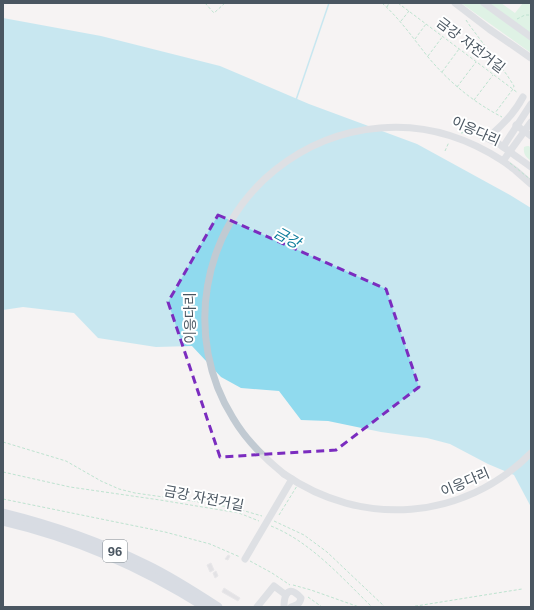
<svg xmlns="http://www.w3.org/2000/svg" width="534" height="610" font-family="Arial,'Noto Sans KR',sans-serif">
<rect width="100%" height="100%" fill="#f5f3f3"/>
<g fill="#c3f1d5">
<polygon points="461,3 501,3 515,13 523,3 531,3 531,53"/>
<path d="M527,146h2l2,3v12c-5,-4 -8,-7 -7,-14z"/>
</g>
<polygon fill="#90daee" points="3,18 101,36 220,66 309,104 417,144 510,195 531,208 531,507 514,475 488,464 450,444 427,438 410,436 381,432 328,421 301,420 279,391 241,388 221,377 192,346 156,347 98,338 74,313 23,307 3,310"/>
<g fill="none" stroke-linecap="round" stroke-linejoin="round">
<polyline stroke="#90daee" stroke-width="1.5" points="296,100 329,3"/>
</g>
<g fill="#cdcfd5" stroke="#d7d9de">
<polygon points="228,555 230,556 228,560 225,559"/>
<polygon points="211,563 214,570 210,572 207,565"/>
<polygon points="216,571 218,576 215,578 213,573"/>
<polygon points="224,588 240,598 238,601 222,592"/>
</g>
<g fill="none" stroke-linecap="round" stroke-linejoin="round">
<g stroke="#7ad0a6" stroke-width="1" stroke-dasharray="3 2" stroke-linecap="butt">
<polyline points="205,3 214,13 225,3"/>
<path d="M382,3c18,16 31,35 46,54 21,25 45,45 74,60"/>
<polyline points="398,3 518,93"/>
<polyline points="387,7 389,3"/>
<polyline points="517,19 525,15 531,15"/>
<polyline points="466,20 470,26 507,75 514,86 513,89 495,113"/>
<polyline points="401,21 409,11"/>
<polyline points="415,39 426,24"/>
<polyline points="428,56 443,36"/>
<polyline points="442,72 459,49"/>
<polyline points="457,87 476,62"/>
<polyline points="474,100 493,75"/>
<path d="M461,133c8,-2 14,0 20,6"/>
<polyline points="445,151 449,142"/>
<polyline points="3,442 66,461 101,481 119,489 135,493 213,504 238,509 262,516"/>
<polyline points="3,472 70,487 160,500 239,513 259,521"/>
<polyline points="3,499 165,532 210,544 240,557"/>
<polyline points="274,521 304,535 327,552 385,607"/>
<path d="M271,526c40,16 71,52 101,81"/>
<polyline points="250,561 272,573 290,585"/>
<polyline points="293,585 311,590 359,607"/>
<polyline points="308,597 322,607"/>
<polyline points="410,607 522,589"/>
</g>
<g stroke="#c1cad2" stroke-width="7">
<polyline points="455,3 489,29 531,58"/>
<polyline points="484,3 531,37"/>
<path d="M523,97c-9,17 -21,29 -36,41l12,6 32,23"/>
<polyline points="516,125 531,136"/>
<polyline points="503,147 531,104"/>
<polyline points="503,161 515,170 531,184"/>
<path d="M284,474c78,54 179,47 247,-21"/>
<polyline points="257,607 274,586 286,595"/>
<path d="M284,607c0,-14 5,-22 17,-9 -1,6 -4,7 -10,9"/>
</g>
<g stroke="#b3c2d1" stroke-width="9">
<path d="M3,513c49,12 98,29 144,52 25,12 48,27 71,42"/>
<path d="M3,521c73,17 139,46 202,86"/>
</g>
<g stroke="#7ad0a6" stroke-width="1" stroke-dasharray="3 2" stroke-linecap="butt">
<polyline points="510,163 531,180"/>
<polyline points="279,515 297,486"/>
</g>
<g stroke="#c1cad2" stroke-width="7">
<path d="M284,474c-20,-16 -38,-34 -51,-56 -50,-80 -32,-189 42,-248 30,-24 66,-39 105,-42 44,-4 86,9 123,33l28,-39"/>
<polyline points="245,559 292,479"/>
</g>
</g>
<path d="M0 0H534V610H0ZM218,215l168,74 33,98 -83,63 -116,7 -52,-155z" fill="#f5f3f3" fill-opacity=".55" fill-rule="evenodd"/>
<path fill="none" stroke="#7b2cbf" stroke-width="3" stroke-dasharray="8 5" stroke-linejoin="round" d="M218,215l168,74 33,98 -83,63 -116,7 -52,-155z"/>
<g text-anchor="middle" stroke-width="4" stroke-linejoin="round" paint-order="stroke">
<rect fill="#fff" stroke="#808990" stroke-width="1" x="103" y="540" width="24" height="22" rx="3"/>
<g font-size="13" font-weight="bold" fill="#4a5661">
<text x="115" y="556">96</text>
</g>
<g font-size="14" fill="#4a5661" stroke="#fff">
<text transform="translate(471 45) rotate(37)" y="5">금강 자전거길</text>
<text transform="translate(476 131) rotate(24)" y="5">이응다리</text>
<text transform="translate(190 318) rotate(-90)" y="5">이응다리</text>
<text transform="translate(465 482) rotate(-23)" y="5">이응다리</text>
<text transform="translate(204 498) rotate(11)" y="5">금강 자전거길</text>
</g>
<g font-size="15" font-style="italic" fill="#0c7c9b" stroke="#fff">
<text transform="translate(287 238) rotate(29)" y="5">금강</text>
</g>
</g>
<rect width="534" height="610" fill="none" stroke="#4a5661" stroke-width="8"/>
</svg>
